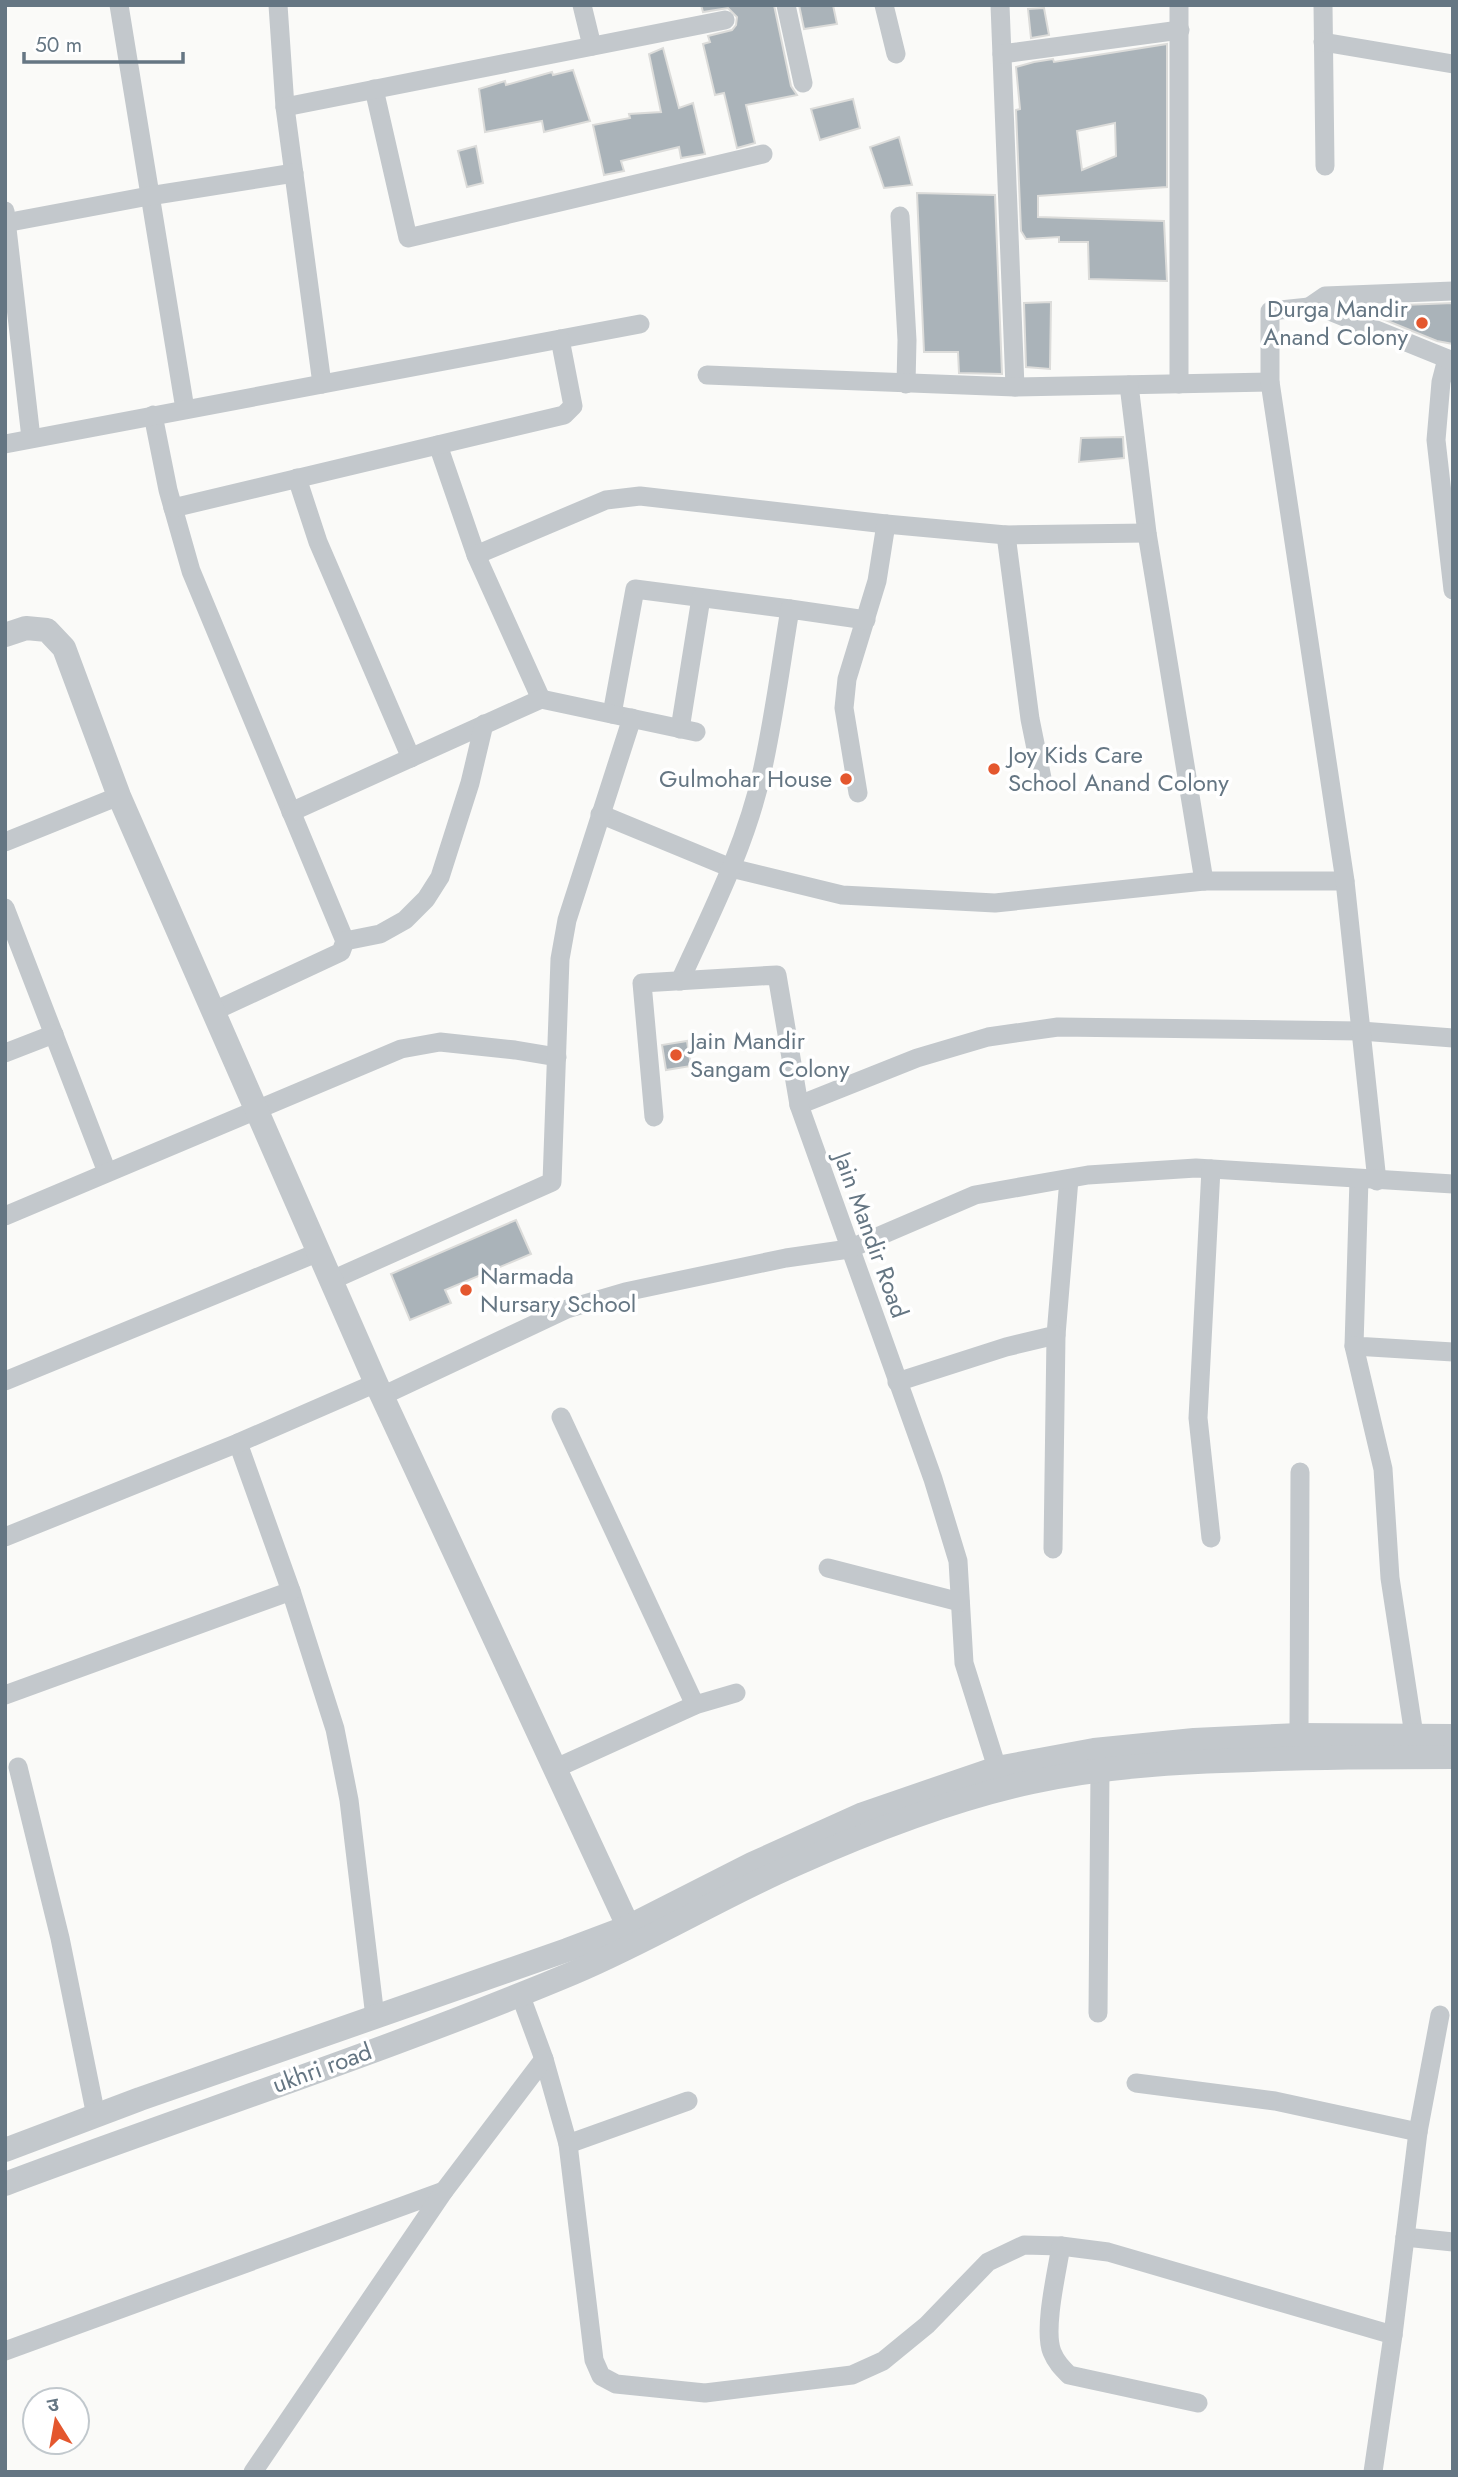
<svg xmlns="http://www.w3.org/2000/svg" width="1458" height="2477" font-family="Jost,'Noto Sans Devanagari',sans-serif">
<rect width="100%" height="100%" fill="#fafaf8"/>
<g fill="#aab3b9" stroke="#dcdcda" stroke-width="2" fill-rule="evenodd">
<polygon points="701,5 774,5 791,86 797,95 746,105 755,143 737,148 724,93 715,95 703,44 710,42 708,36 732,30 736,25 737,17 728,8 703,12"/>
<polygon points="799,5 833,5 837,24 804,29"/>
<polygon points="1044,8 1049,35 1031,38 1028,9"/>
<path d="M1167,44v143l-129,9v21l126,4 3,60 -78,-2 -1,-37h-29v-5l-33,2 -5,-8 -5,-121 4,-1 -4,-42 18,-5 19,-3 1,3zM1115,123l1,33 -34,14 -5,-39z"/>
<polygon points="663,48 679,108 693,103 705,154 681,158 679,147 621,161 624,171 604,175 593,125 630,118 629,114 661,112 649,54"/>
<polygon points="573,70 590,121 544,132 542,121 485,132 479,89 505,81 506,85 552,72 553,75"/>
<polygon points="853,99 860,128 820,140 811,109"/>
<polygon points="899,137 912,185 884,188 870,147"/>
<polygon points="476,146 483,183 467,187 458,151"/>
<polygon points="917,193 995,195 1002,374 959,373 958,352 924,352"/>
<polygon points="1051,302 1050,369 1026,367 1024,303"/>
<polygon points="1453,303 1453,344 1437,341 1353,307"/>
<polygon points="1123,437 1124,458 1079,462 1081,438"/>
<polygon points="687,1041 691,1066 666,1070 662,1045"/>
<polygon points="516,1220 531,1254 445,1290 451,1303 410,1320 391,1274"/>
</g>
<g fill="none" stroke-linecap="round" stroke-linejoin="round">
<g stroke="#c3c8cc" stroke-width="19">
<polyline points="119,5 185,409"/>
<polyline points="278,5 285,107 322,384"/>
<polyline points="582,5 592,46"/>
<polyline points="786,5 803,83"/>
<polyline points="884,5 896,54"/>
<polyline points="1000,5 1015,387"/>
<polyline points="1323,5 1325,166"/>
<polyline points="1323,42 1453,64"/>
<polyline points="1002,54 1180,30"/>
<polyline points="374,89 408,238 763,154"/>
<polyline points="285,107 725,20"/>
<polyline points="5,211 31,438"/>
<polyline points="900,216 907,340 906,384"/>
<polyline points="5,223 149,196 294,173"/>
<polyline points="1309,307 1325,296 1453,291"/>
<polyline points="1447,359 1441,382 1436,440 1453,590"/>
<polyline points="707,375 1015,387 1270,382"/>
<polyline points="1179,384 1179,5"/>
<polyline points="1129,385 1147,533 1204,881"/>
<polyline points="153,415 168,490 191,571 345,941 341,952 214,1011"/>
<polyline points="5,444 640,324"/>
<polyline points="438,445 476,555 541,699"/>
<polyline points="297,478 318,542 411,758"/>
<polyline points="173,508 564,415 573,406 560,339"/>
<polyline points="1006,535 1030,719 1043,783"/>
<polyline points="476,555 606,500 640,496 886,524 1006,535 1147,533"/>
<polyline points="612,714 635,589 790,609"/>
<polyline points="680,729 701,598"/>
<polyline points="858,793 844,708 847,679 877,581 886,524"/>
<polyline points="291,812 541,699 696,732"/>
<polyline points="600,814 731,868 842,895 995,903 1204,881 1345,881"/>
<polyline points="5,842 119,796"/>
<polyline points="5,908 107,1172"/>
<polyline points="345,941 380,934 405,920 426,899 440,877 470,783 484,724"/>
<path d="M680,981c31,-68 66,-136 82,-209 12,-54 19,-109 28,-163l76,11"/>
<polyline points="5,1053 54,1034"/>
<polyline points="799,1105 917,1058 988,1037 1058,1027 1361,1031 1453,1038"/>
<polyline points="654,1117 642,983 777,975 799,1105 933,1479 958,1561 964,1663 997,1768"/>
<polyline points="1359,1179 1354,1346 1453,1352"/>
<polyline points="1377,1181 1345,881 1270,382 1270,311 1309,307 1327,310 1453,361"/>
<polyline points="5,1216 401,1049 440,1042 515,1050 557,1057"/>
<polyline points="332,1280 552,1182 560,959 567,920 632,718"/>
<polyline points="1354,1346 1383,1469 1390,1578 1414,1735"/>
<polyline points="5,1381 319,1252"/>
<polyline points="897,1382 1006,1347 1056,1335 1069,1179"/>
<polyline points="382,1396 567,1309 625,1292 786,1258 849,1249 975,1195 1088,1175 1196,1168 1453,1184"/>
<polyline points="561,1417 695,1705"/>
<polyline points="238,1443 291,1591 335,1729 349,1800 375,2017"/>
<polyline points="5,1537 238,1443 376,1383"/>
<polyline points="1211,1538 1198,1418 1211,1169"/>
<polyline points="1053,1549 1056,1335"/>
<polyline points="828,1568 960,1602"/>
<polyline points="5,1695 291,1591"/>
<polyline points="1299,1735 1300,1472"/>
<polyline points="18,1767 60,1938 96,2116"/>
<polyline points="554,1769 695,1705 736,1693"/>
<polyline points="520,1994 544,2059 568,2144 688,2101"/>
<polyline points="1098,2013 1100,1770"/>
<polyline points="1136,2083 1275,2101 1418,2132"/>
<polyline points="568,2144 594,2360 601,2376 616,2384 705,2393 852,2375 883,2361 927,2325 988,2262 1024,2245 1061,2246 1108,2252 1393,2335"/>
<polyline points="1405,2237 1453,2242"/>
<path d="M1061,2246c-4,25 -18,84 -9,106 4,10 10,16 17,23l129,28"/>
<polyline points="5,2351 444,2191"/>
<polyline points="253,2472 444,2191 544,2059"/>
<polyline points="1373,2472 1393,2335 1418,2132 1440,2015"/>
</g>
<g stroke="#c3c8cc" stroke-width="24">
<polyline points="5,635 26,628 47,630 64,648 119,796 376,1383 635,1941"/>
<polyline points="5,2150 140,2099 567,1950 628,1927 752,1864 863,1814 997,1768 1094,1750 1194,1740 1299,1735 1453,1736"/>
<path d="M5,2184c189,-71 382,-133 568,-211 76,-32 146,-75 221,-108 74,-33 159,-66 238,-83 75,-16 146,-20 221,-22 67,-3 133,-3 200,-3"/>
</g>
</g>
<g fill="#e4572e" stroke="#fff" stroke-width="2.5">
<circle cx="1422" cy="323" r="7"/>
<circle cx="994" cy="769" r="7"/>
<circle cx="846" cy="779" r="7"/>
<circle cx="676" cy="1055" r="7"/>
<circle cx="466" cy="1290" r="7"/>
</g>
<g text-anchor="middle" stroke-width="7" stroke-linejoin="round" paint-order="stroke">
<g font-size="24" fill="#657683" stroke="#fff" text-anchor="start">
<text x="1408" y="317" text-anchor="end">Durga Mandir<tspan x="1408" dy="28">Anand Colony</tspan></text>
<text x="1008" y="763">Joy Kids Care<tspan x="1008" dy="28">School Anand Colony</tspan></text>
<text x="832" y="787" text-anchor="end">Gulmohar House</text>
<text x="690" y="1049">Jain Mandir<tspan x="690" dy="28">Sangam Colony</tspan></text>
<text x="480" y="1284">Narmada<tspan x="480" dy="28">Nursary School</tspan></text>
</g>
<g font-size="24" fill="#657683" stroke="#fff">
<text transform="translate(871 1235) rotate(70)" y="8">Jain Mandir Road</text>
<text transform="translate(322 2068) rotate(-20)" y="8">ukhri road</text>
</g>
</g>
<rect width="1458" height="2477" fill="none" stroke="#657683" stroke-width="14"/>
<g transform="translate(56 2421) rotate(349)"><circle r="33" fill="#ffffff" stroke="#c1c8cd" stroke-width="2"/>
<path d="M0-5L12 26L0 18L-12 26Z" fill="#e4572e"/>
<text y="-10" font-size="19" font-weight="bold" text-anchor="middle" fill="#657683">उ</text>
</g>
<path d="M24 52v10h159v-10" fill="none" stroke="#657683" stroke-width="3.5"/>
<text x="35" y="52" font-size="21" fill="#657683" stroke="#ffffff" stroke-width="5" paint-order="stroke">50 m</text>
</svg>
